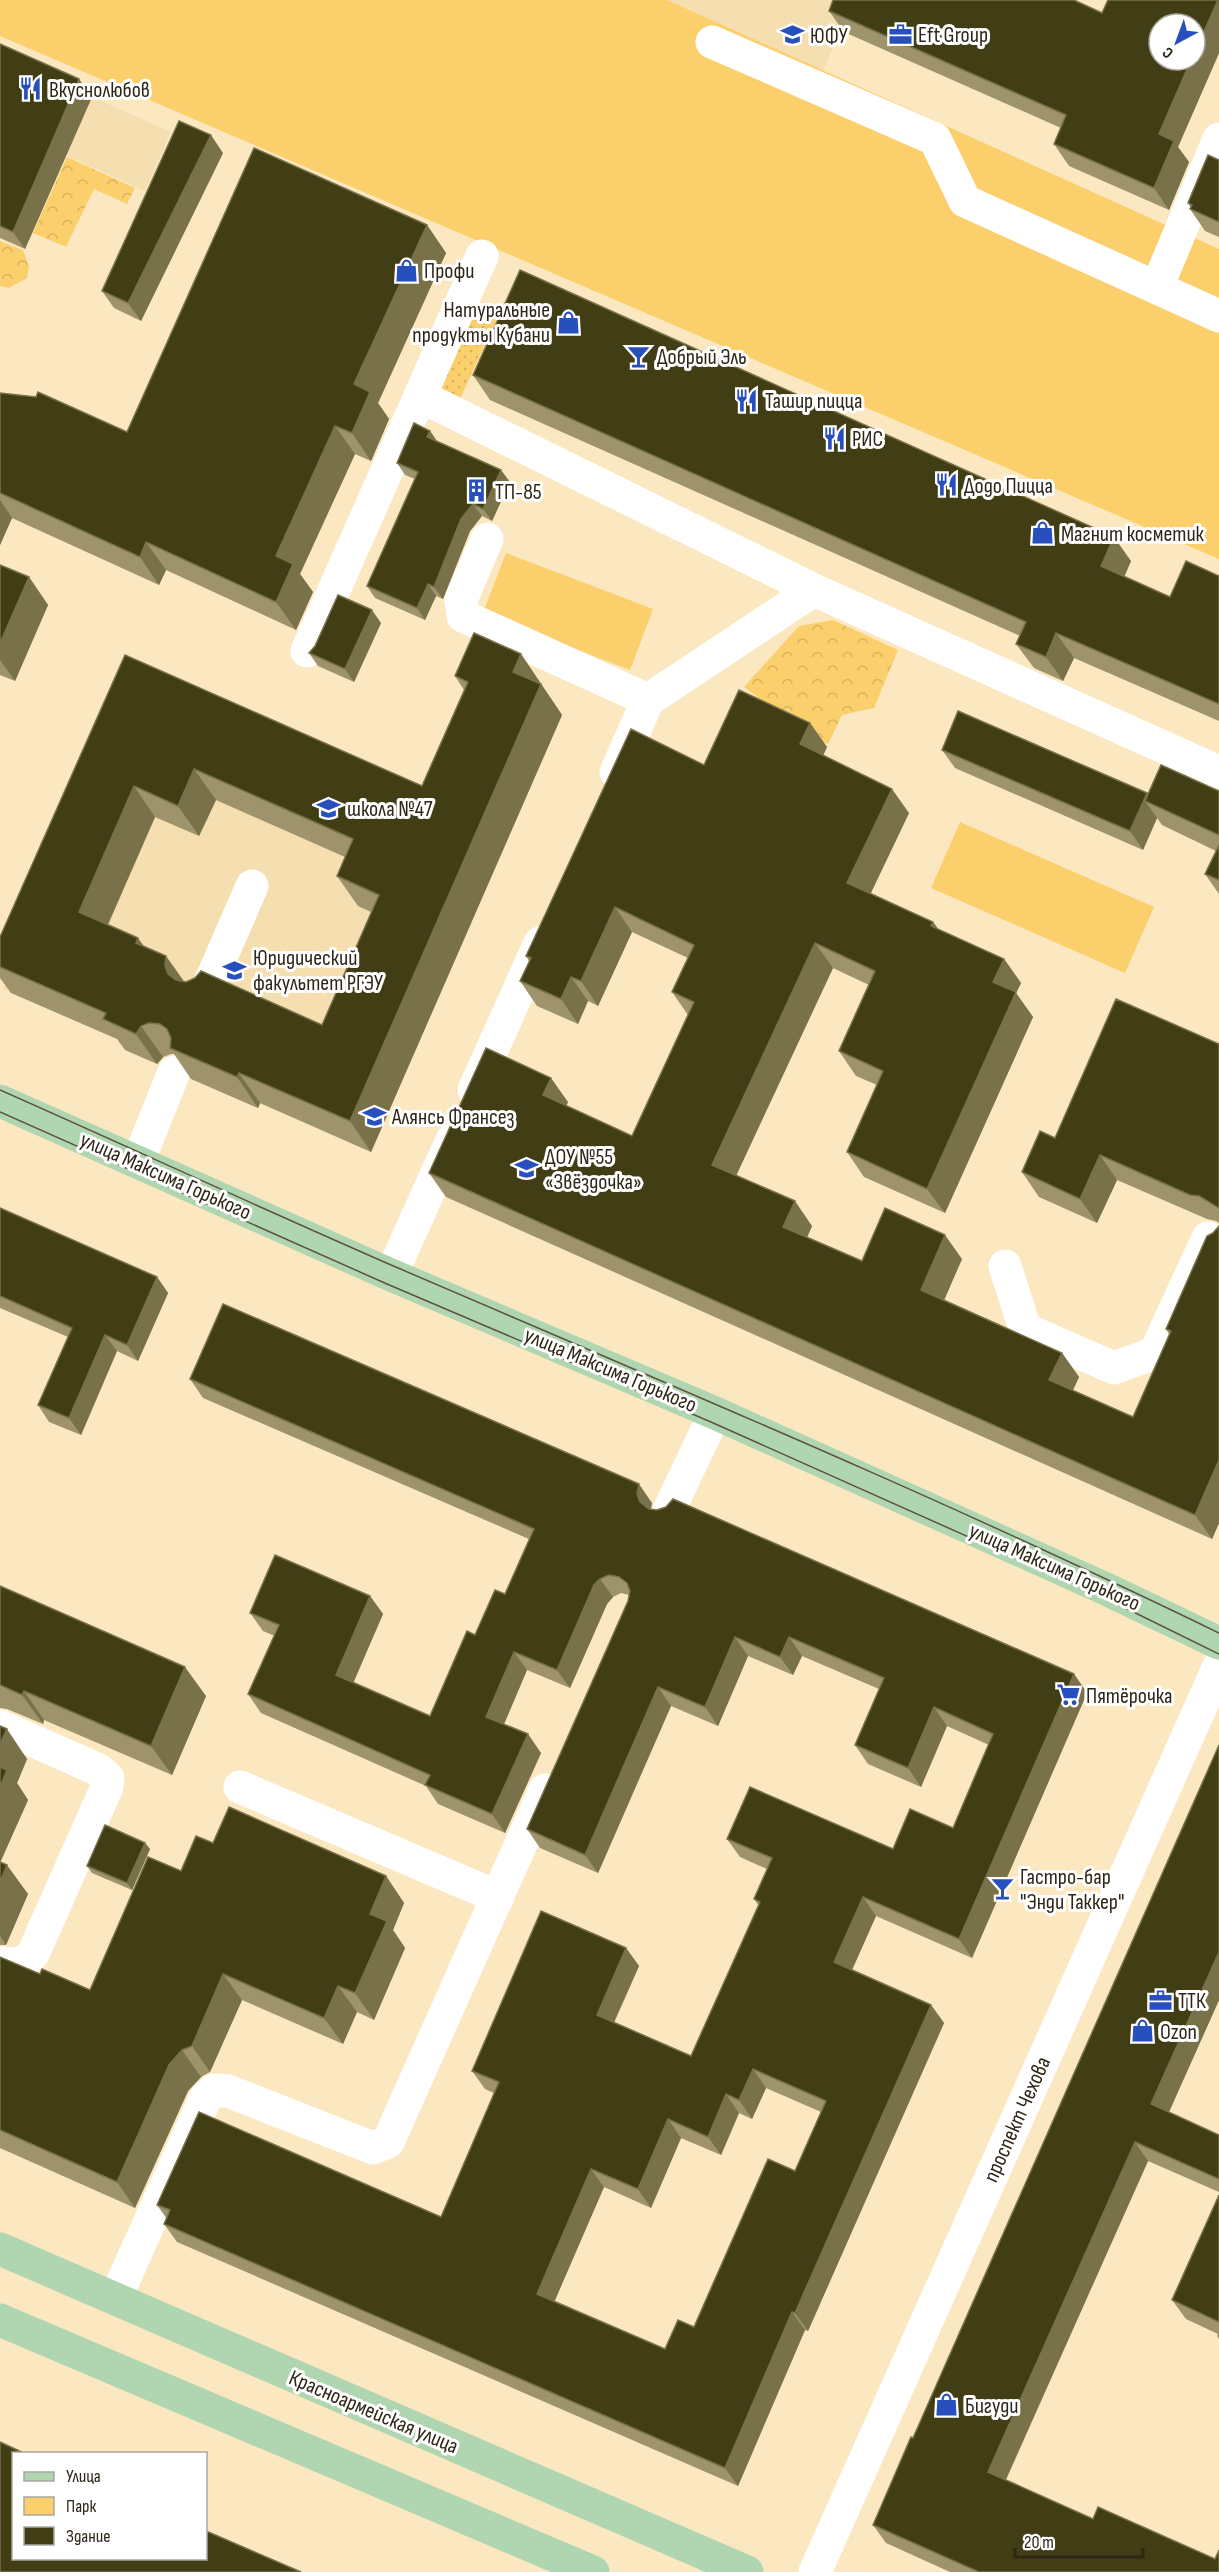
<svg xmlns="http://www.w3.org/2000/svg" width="1219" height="2572" font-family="'Sofia Sans Condensed',sans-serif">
<defs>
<pattern id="grass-dots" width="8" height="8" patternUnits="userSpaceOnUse" patternTransform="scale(1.5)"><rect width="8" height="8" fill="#fccf6d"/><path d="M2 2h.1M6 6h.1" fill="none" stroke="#d8b25e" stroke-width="1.8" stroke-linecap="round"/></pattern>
<pattern id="forest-crowns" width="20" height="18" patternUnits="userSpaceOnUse" patternTransform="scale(1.5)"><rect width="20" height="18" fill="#fccf6d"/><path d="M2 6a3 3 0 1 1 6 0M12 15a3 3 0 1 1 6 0" fill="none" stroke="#d8b25e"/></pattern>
</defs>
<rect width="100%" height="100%" fill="#fbe8c0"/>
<g fill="#f5deaf">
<polygon points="667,0 854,0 823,71"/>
<polygon points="92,97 171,132 145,191 66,155"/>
<polygon points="496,664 543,685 535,703 562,715 371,1152 261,1104 258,1108 125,1050 127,1043 3,989 98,791 443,817"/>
</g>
<polygon fill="url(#grass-dots)" points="477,304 499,314 458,403 437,393"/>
<g fill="url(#forest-crowns)">
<polygon points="67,157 135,188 127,204 94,189 66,247 33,233"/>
<polygon points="0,241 23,250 29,266 27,278 9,288 0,286"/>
<polygon points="833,620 898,650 874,708 842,715 828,744 758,713 763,701 744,687 799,626"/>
</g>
<g fill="#fccf6d">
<polygon points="0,0 667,0 1219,249 1219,559 0,36"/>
<polygon points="506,553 653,609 630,670 483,613"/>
<polygon points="960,822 1154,907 1125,973 931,888"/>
</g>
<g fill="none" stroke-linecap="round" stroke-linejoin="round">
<g stroke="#fff" stroke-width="33">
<polyline points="712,42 935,139 965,201 1219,316"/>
<polyline points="482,256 420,396 814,590 648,700 616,772"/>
<polyline points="1157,287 1219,139"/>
<polyline points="487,539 461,600 463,616 648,700"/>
<polyline points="814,590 1219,772"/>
<polyline points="307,651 420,396"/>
<polyline points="205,994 252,886"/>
<polyline points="474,1090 540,943"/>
<polyline points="138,1162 174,1072"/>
<polyline points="1005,1266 1025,1329 1114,1368 1155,1353 1208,1238 1219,1243"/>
<polyline points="391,1275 452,1140"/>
<polyline points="669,1510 715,1413"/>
<path d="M0,1726l99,44 9,8 -1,9 -74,167c-9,11 -19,10 -33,9"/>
<polyline points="240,1787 498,1897"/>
<polyline points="115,2299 205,2099 214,2090 228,2091 373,2148 388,2142 545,1790"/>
<polyline points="815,2572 1219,1666"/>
</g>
<g stroke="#b0d5b1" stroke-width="33">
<polyline points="0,1101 391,1275 715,1413 1106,1589 1219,1643"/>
<polyline points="0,2249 747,2572"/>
<polyline points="0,2320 593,2572"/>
</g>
<g stroke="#5d533e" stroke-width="1.5">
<path d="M0,1090c133,59 265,120 398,178 275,118 552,234 821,365"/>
<polyline points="0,1112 387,1284 711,1422 1103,1597 1219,1654"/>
</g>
</g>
<g fill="#9e936b" fill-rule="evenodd">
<polygon points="1219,0 1219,53 1178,147 1189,162 1169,210 1069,166 1054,144 1061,128 844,32 829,11 1102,13"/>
<polygon points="0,44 92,97 25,249 0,238"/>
<polygon points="223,153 141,321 114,308 102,291"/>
<polygon points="1219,160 1219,237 1205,231 1190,209 1191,208 1188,203"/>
<polygon points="427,225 446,253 378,403 389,419 371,461 355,454 300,574 313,592 296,630 166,570 159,585 12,518 0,545 0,393 127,432"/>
<polygon points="473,375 1131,561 1124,577 1170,597 1219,576 1219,721 1074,658 1063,681 1034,668 1016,644 1020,636 490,400"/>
<polygon points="430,431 437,441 510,482 492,521 482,516 470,531 443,599 436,596 425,620 375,598 367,586 415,479 405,475 397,463"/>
<polygon points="0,565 29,577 48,605 15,681 0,675"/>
<polygon points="381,623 354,682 318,666 309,653"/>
<path d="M521,654l41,61 -191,437 -111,-49 -2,5 -67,-29 -17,-25h-3l-8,3 -6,7 -32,-14 -8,-11 -106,-46 -11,-15v-41l125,-282 297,131 42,-96 -9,-14zM216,800l129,57 -8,19 21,30 13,6 -49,113 -138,-43 -40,-36 -36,-21 47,-108 44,19z"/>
<polygon points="810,723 827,747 823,755 909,813 871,893 933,922 939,930 1004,959 1021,983 1016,993 1033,1017 945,1213 864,1177 847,1152 877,1085 856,1076 839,1051 869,985 833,968 736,1175 812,1226 807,1237 862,1261 962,1259 944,1300 1062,1353 1079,1377 1073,1390 1133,1417 1169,1334 1166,1329 1213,1233 1219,1226 1219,1523 1212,1539 446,1197 429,1173 568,1102 566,1106 632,1136 688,1015 672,992 688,958 632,932 598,1006 588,1001 578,1024 537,1006 520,981 529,961 526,956 704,765"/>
<polygon points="942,750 1147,793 1148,794 1219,791 1219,894 1205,874 1216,851 1162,825 1157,818 1143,850 955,768"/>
<polygon points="1219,1044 1219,1223 1216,1221 1207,1219 1117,1180 1097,1223 1039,1197 1022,1172 1055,1138"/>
<polygon points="0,1208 157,1277 168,1293 138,1361 117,1351 81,1435 49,1422 38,1405 68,1337 0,1308"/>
<path d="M190,1379l462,124 -1,6 423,165 13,19 -115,265 -96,-42 -24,54 79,35 13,18 -136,308 -3,-1 -67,156 -561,-244 -13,-18 3,-5 -10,-14 284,12 53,-124 -9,-4 -13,-18 154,-123 13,18 -25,57 77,33 68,-150 -5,-7 13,-30 -27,-12 -13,-18 166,10 60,-21 36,-83 -42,-19 -26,61 -53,-23 -13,-19 24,-56 -77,-33 -9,19 -45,-19 -30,70 -47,-20 -73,167 -58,-25 -13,-19 101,-228 1,-6 -8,-2 -8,4 -6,7 -37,84 -43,-18 -23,54 37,29 -36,80 -67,-29 -12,-18 -165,-73 -13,-19 27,-58 -12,-5 -13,-18 120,-17 13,18 -30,68 77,34 45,-81 30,-41 24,-55 -326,-141zM766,2088l55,24 -26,59 -101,156 -29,22 -111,-48 50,-114 47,21 30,-70 40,17 18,-42 13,6z"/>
<polygon points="0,1586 206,1696 172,1775 44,1720 43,1724 7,1709 0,1708"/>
<polygon points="0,1726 27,1759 17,1783 28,1800 0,1862 28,1894 6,1945 0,1945"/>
<polygon points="1219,1745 1219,2000 1169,2112 1219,2135 1219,2192 1148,2161 1006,2480 1093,2519 1219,2572 950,2572 886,2543 873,2525 913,2438"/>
<polygon points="145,1843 150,1849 132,1890 92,1873 87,1866"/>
<polygon points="213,1843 386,1876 404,1903 393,1930 405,1948 374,2020 357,2012 343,2044 242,2000 210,2072 201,2077 188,2091 135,2208 0,2148 0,1957 40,1974 90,1990 181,1871"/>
<polygon points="1219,2195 1219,2339 1217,2336 1218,2334 1186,2319 1172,2300"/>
</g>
<g fill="#797149">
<polygon points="1218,0 1219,0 1219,53 1178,147 1189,162 1169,210 1154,188 1159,134 1191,60 1195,60 1195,52"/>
<polygon points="79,79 92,97 25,249 13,232"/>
<polygon points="211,135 223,153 141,321 128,303"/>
<polygon points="427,225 446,253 378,403 389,419 371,461 352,433 354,384"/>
<polygon points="335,426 355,454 300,574 313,592 296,630 276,602 276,556"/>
<polygon points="430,431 438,443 427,437"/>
<polygon points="501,470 510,482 492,521 483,509"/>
<polygon points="0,500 12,518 0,545"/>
<polygon points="473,504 482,516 470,531 443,599 434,587 461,519"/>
<polygon points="1114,537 1131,561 1118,591 1101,566"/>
<polygon points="146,542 166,570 159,585 140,557"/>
<polygon points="29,577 48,605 15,681 0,660 0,643"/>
<polygon points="428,584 436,596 425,620 417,608"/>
<polygon points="372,610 381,623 354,682 345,669"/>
<polygon points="1056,633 1074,658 1063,681 1046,657"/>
<polygon points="521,654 562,715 371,1152 350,1121 513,672"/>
<polygon points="810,723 827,747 817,769 800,744"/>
<polygon points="194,769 216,800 199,836 178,806"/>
<polygon points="134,786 155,817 100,942 79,912"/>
<polygon points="892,789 909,813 864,907 847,883"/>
<polygon points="1147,793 1156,806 1145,801 1157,818 1143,850 1130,831"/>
<polygon points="615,907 632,932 598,1006 581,981"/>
<polygon points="933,922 950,946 931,926"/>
<polygon points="138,938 160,969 136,943"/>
<polygon points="815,943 833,968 730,1189 712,1165"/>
<polygon points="166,956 188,987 190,1005 168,974 165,966"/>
<polygon points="1004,959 1021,983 1016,993 1033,1017 945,1213 927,1189 993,982"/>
<polygon points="571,977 588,1001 578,1024 561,999"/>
<polygon points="141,1026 163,1057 157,1064 136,1034"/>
<polygon points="239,1073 260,1103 258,1108 237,1077"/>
<polygon points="551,1078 568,1102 560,1120 543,1095"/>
<polygon points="1100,1155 1117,1180 1097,1223 1080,1199"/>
<polygon points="795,1201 812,1226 801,1251 783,1227"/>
<polygon points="945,1235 962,1259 938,1314 921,1290"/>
<polygon points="157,1277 168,1293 138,1361 127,1345"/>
<polygon points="105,1335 117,1351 81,1435 69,1418"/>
<polygon points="1062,1353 1079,1377 1066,1405 1049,1380"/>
<polygon points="1219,1460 1219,1523 1212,1539 1195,1515"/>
<polygon points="639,1484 652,1503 650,1512 640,1502 637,1494"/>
<polygon points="600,1579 613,1597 607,1604 570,1688 557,1670 594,1585"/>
<polygon points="370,1596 383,1614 349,1693 336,1675"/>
<polygon points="735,1637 748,1656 718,1726 705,1707"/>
<polygon points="789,1637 802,1656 793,1675 780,1657"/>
<polygon points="514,1652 527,1670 499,1736 486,1717"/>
<polygon points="185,1667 206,1696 172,1775 151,1746"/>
<polygon points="1074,1674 1087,1693 972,1958 959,1939"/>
<polygon points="658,1687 671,1706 598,1873 585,1855"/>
<polygon points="24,1691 44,1720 43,1724 22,1695"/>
<polygon points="934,1707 947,1726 921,1787 908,1768"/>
<polygon points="7,1729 27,1759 17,1783 28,1800 0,1863 0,1744"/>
<polygon points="528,1734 541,1753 505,1833 492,1814"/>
<polygon points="145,1843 150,1849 132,1890 127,1883"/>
<polygon points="7,1865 28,1894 6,1945 0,1936 0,1882"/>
<polygon points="386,1876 404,1903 393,1930 405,1948 374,2020 355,1993 370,1914"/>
<polygon points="863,1897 876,1916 847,1981 834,1962"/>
<polygon points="626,1948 639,1966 609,2033 597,2015"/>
<polygon points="1219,1952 1219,2000 1164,2123 1151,2104"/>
<polygon points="223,1974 242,2000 210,2072 192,2046"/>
<polygon points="338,1986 357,2012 343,2044 324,2018"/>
<polygon points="931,2005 944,2023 808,2331 795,2313"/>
<polygon points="182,2050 201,2077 188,2091 135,2208 117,2182 169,2065"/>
<polygon points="753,2069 766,2088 752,2119 739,2100"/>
<polygon points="726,2094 739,2113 721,2155 708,2137"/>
<polygon points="668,2119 681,2138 651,2208 638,2189"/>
<polygon points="1135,2142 1148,2161 1001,2490 988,2472"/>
<polygon points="591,2169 604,2187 550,2312 537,2294"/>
<polygon points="792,2312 805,2330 738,2486 725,2468"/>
</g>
<g fill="#413e16" stroke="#797149" stroke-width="1.5" fill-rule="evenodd">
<polygon points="833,0 1074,0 1102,13 1108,0 1218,0 1195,52 1195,24 1159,24 1159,60 1191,60 1159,134 1174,141 1154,188 1054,144 1066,115 829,11"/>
<polygon points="0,44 79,79 13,232 0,226"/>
<polygon points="179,121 211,135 128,303 102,291"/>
<polygon points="254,148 427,225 354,384 370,392 352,433 335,426 276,556 293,564 276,602 146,542 140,557 0,493 0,393 36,397 38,392 127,432"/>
<polygon points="1208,155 1219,160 1219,222 1190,209 1192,205 1188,203"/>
<polygon points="520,270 1114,537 1101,566 1170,597 1186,561 1219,576 1219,704 1056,633 1046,657 1016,644 1026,622 473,375"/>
<polygon points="414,423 430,431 427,437 501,470 483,509 473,504 461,519 434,587 428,584 417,608 367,586 418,472 397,463"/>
<polygon points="0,565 29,577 0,643"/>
<polygon points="338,595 372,610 345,669 309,653 315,646"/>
<path d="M474,633l47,21 -8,18 28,12 -191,437 -111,-48 -2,4 -67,-29 1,-10 -4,-9 -7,-5 -11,-1 -8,3 -5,8 -33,-15 3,-6 -106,-46v-30l125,-282 297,131 46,-104 -13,-6zM194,769l159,70 -16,37 42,19 -57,130 -121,-54 -6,7 -9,4 -10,-2 -8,-6 -3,-8 1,-10 -30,-13 2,-5 -59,-26 55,-126 44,20z"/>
<polygon points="739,690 810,723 800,744 892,789 847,883 933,922 931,926 1004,959 993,982 1016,992 927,1189 847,1152 883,1071 839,1051 875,971 815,943 712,1165 795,1201 783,1227 862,1261 885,1208 945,1235 921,1290 1062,1353 1049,1380 1133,1417 1171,1331 1166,1329 1207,1236 1213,1233 1219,1226 1219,1460 1195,1515 429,1173 486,1048 551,1078 543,1095 632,1136 694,1002 672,992 694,945 615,907 581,981 571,977 561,999 520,981 531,958 526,956 631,729 704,765"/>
<polygon points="958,711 1147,793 1130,831 942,750"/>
<polygon points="1161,765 1219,791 1219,835 1145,801"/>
<polygon points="1219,845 1219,880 1205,874"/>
<polygon points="1116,999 1219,1044 1219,1208 1199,1196 1190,1195 1100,1155 1080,1199 1022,1172 1040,1131 1055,1138"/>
<polygon points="0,1208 157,1277 127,1345 105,1335 69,1418 38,1405 72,1328 0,1296"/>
<path d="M223,1304l416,180 -2,10 3,8 9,7 8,1 9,-3 7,-8 401,175 -115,265 -96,-42 -29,65 97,43 -136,308 -3,-1 -67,156 -561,-244 6,-14 -13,-5 42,-93 242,105 58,-135 -27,-11 69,-160 85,37 -29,67 94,41 69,-154 -6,-3 18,-41 -45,-19 23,-52 143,62 17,-40 43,19 40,-94 -59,-27 -26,61 -53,-23 29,-67 -95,-41 -9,20 -45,-20 -30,70 -47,-20 -73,168 -58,-26 101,-228 2,-10 -3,-8 -8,-6 -10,-2 -9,4 -6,6 -37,85 -43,-18 -28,65 42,17 -36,80 -67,-29 5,-10 -182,-81 31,-69 -29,-12 25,-58 95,41 -34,79 94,41 37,-85 8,4 20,-45 10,4 29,-65 -344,-150zM753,2069l73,32 -31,70 -27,-12 -74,168 -16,-7 -13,29 -128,-55 54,-125 47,20 30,-70 40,18 18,-43 13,6z"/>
<polygon points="0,1586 185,1667 151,1746 24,1691 22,1695 0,1685"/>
<polygon points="0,1726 7,1729 0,1744"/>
<polygon points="1219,1745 1219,1952 1151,2104 1219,2135 1219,2179 1135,2142 988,2472 1093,2519 1098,2507 1215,2559 1219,2550 1219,2572 979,2572 873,2525 911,2437 913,2438"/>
<polygon points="0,1767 7,1770 0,1787"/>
<polygon points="229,1807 386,1876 370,1914 387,1921 355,1993 338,1986 324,2018 223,1974 192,2046 182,2050 169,2065 117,2182 0,2130 0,1957 40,1974 42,1969 90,1990 148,1857 181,1871 196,1836 213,1843"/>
<polygon points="105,1825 145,1843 127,1883 87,1866"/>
<polygon points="0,1862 7,1865 0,1882"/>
<polygon points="1219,2195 1219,2322 1172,2300"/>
<polygon points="0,2442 26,2454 14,2454 14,2559 206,2559 206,2531 301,2572 0,2572"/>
</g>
<defs>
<symbol id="office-bare" viewBox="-9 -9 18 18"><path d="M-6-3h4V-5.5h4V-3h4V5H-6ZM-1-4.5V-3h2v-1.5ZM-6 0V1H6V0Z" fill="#274fbe" stroke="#fff" stroke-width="2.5" paint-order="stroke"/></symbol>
<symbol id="university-bare" viewBox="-9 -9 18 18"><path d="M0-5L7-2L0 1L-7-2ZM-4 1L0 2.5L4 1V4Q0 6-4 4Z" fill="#274fbe" stroke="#fff" stroke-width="2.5" paint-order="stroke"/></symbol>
<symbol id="restaurant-bare" viewBox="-9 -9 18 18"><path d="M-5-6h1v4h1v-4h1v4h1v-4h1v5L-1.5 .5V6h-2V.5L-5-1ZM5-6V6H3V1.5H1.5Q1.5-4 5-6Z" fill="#274fbe" stroke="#fff" stroke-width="2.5" paint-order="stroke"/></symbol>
<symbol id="shop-bare" viewBox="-9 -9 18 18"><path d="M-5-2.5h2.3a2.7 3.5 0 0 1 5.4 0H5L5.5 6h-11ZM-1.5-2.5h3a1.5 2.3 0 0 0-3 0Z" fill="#274fbe" stroke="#fff" stroke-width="2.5" paint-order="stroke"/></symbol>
<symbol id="bar-bare" viewBox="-9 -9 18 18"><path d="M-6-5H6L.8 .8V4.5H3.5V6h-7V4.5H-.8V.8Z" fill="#274fbe" stroke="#fff" stroke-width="2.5" paint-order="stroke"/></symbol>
<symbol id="building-bare" viewBox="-9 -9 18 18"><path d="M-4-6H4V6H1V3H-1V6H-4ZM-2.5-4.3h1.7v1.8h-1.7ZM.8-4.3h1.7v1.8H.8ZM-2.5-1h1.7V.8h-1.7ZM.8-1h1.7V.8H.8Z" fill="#274fbe" stroke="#fff" stroke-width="2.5" paint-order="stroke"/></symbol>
<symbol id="school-bare" viewBox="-9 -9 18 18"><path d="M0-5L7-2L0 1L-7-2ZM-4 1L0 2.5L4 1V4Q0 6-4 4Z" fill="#274fbe" stroke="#fff" stroke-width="2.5" paint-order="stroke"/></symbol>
<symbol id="supermarket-bare" viewBox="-9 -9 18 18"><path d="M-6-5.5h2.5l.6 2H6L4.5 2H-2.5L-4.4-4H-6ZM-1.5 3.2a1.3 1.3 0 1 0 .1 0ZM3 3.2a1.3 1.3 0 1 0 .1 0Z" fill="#274fbe" stroke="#fff" stroke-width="2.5" paint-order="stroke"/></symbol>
</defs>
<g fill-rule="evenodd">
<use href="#office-bare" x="884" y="18" width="33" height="33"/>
<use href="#university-bare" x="776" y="18" width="33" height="33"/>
<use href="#restaurant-bare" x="14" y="72" width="33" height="33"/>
<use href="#shop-bare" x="390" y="254" width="33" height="33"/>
<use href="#shop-bare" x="552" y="306" width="33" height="33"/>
<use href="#bar-bare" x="622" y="340" width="33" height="33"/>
<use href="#restaurant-bare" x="730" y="384" width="33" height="33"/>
<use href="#restaurant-bare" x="818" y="422" width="33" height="33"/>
<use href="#restaurant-bare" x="930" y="468" width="33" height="33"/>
<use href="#building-bare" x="460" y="474" width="33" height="33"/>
<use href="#shop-bare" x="1026" y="516" width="33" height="33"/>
<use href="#school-bare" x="312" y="792" width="33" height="33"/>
<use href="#university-bare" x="218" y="954" width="33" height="33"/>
<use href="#school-bare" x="358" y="1100" width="33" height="33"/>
<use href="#school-bare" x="510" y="1152" width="33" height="33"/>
<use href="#supermarket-bare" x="1052" y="1678" width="33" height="33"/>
<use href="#bar-bare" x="986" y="1872" width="33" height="33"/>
<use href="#office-bare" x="1144" y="1984" width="33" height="33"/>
<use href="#shop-bare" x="1126" y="2014" width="33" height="33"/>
<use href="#shop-bare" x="930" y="2388" width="33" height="33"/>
</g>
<g text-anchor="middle" stroke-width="6" stroke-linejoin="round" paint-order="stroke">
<g font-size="22" fill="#2e2617" stroke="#fff" text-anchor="start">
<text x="918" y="42">Eft Group</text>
<text x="810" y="43">ЮФУ</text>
<text x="49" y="97">Вкуснолюбов</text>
<text x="424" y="278">Профи</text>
<text x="550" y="317" text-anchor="end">Натуральные<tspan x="550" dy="25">продукты Кубани</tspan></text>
<text x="657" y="364">Добрый Эль</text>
<text x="765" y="408">Ташир пицца</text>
<text x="852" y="446">РИС</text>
<text x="964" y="493">Додо Пицца</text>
<text x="495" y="499">ТП-85</text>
<text x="1061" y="541">Магнит косметик</text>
<text x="347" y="816">школа №47</text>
<text x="253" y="965">Юридический<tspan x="253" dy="25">факультет РГЭУ</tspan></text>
<text x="392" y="1124">Алянсь Франсез</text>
<text x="545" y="1164">ДОУ №55<tspan x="545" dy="25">«Звёздочка»</tspan></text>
<text x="1086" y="1703">Пятёрочка</text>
<text x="1020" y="1884">Гастро-бар<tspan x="1020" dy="25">"Энди Таккер"</tspan></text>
<text x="1178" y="2008">ТТК</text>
<text x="1160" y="2039">Ozon</text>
<text x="965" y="2413">Бигуди</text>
</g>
<g font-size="22" fill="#2e2617" stroke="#fff">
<text transform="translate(166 1175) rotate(24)" y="8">улица Максима Горького</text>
<text transform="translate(611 1369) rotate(23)" y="8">улица Максима Горького</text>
<text transform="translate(1055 1566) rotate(24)" y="8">улица Максима Горького</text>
<text transform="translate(1016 2119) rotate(-66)" y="8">проспект Чехова</text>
<text transform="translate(374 2411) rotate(23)" y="8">Красноармейская улица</text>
</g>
</g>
<rect x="12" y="2452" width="195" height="108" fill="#ffffff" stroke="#aba8a2" stroke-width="1.5"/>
<rect x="24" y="2472" width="30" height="9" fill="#b0d5b1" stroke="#aba8a2" stroke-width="1.5"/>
<text x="66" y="2482" font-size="18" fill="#2e2617">Улица</text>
<rect x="24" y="2497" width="30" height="18" fill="#fccf6d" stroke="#aba8a2" stroke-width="1.5"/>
<text x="66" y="2512" font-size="18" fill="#2e2617">Парк</text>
<rect x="24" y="2527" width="30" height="18" fill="#413e16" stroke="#aba8a2" stroke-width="1.5"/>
<text x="66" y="2542" font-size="18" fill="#2e2617">Здание</text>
<g transform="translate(1177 42) rotate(221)"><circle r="28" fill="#ffffff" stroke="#aba8a2" stroke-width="1.5"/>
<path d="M0-4.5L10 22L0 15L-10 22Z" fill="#274fbe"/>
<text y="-9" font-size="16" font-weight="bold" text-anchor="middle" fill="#2e2617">С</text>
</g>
<path d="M1015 2548v9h128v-9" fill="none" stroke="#2e2617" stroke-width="3"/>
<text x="1024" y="2548" font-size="18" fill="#2e2617" stroke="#ffffff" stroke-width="4.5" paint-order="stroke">20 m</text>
</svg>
